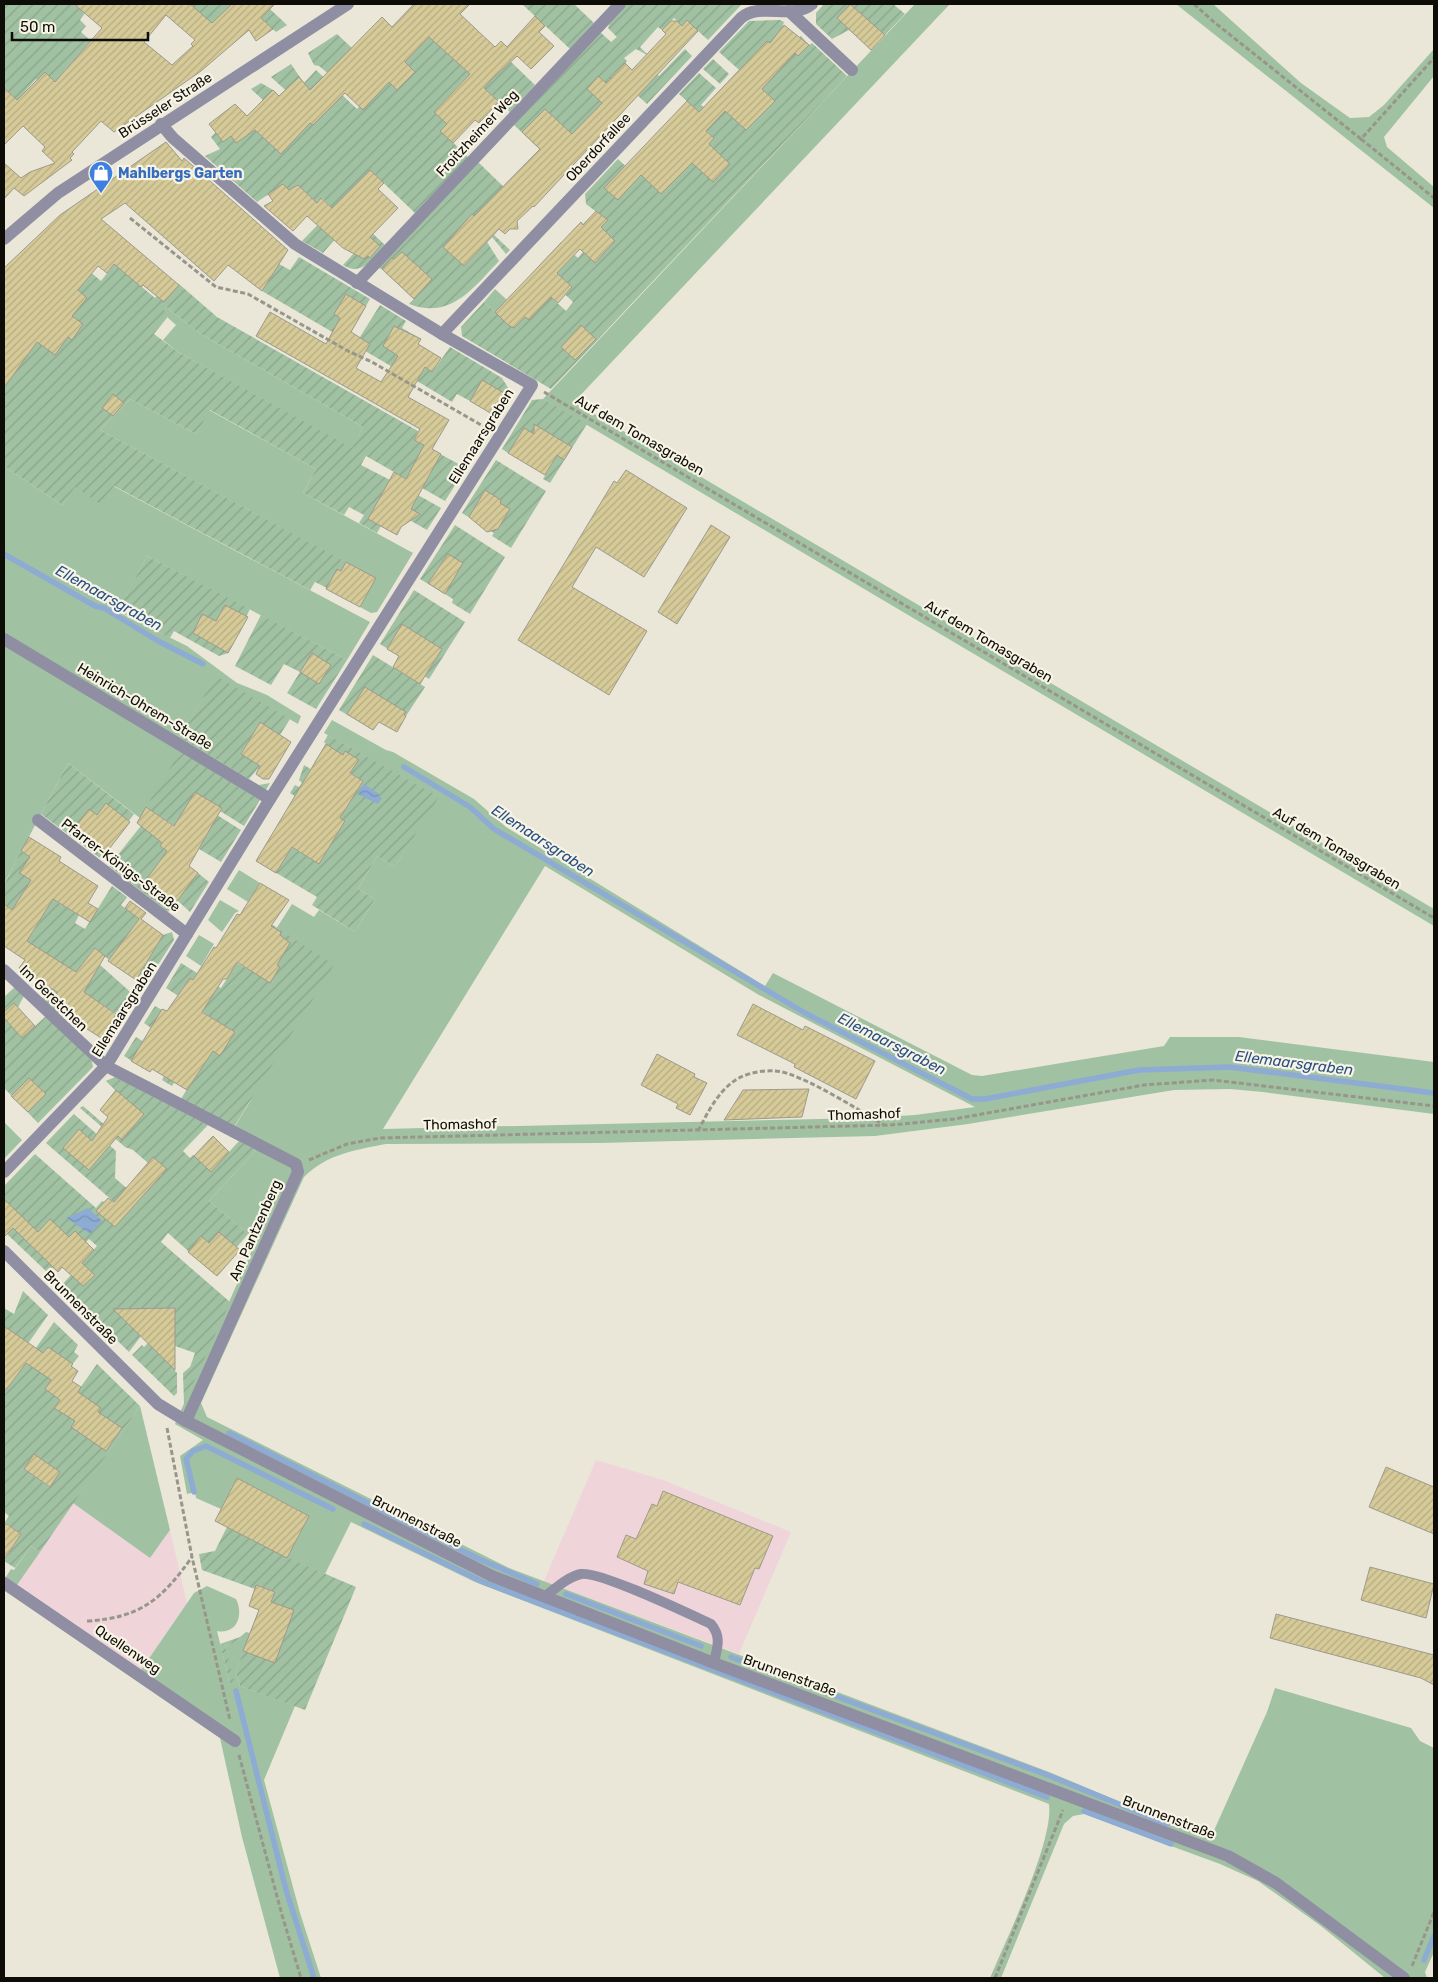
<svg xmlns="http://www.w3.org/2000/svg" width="1438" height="1982" font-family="Rubik,sans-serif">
<defs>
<pattern id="garden-furrows" width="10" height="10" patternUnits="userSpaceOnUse" patternTransform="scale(1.25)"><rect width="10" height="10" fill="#a1c1a3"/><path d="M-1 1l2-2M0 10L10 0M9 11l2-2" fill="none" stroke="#89a58b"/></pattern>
<pattern id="water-waves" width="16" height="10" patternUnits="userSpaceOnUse" patternTransform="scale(1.25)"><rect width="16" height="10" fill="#8dabd3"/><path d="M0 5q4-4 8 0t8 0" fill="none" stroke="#7892b4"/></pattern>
<pattern id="building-hatch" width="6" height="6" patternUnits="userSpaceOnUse" patternTransform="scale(1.25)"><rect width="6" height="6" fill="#d5ca98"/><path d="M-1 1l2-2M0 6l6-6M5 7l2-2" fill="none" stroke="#b6ac82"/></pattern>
</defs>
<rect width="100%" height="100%" fill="#eae7d8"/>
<g fill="#efd5da">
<polygon points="596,1460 663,1480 791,1532 739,1654 544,1581"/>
<polygon points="73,1503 150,1558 170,1530 187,1603 141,1670 16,1585"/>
</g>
<g fill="#a1c1a3" fill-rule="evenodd">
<polygon points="915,4 950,4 574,402 1434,909 1434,926 543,399"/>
<polygon points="1176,4 1213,4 1301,83 1350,118 1369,117 1384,105 1434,49 1434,76 1384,137 1387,147 1434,187 1434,208"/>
<polygon points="495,289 507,300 495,312 484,302"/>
<polygon points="166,307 199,333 363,427 352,449 178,352 163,340 176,325 167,317 169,314 164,310"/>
<polygon points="130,399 196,434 209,410 316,469 303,493 413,553 377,612 371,613 360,607 375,578 100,430"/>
<polygon points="4,466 62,505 75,486 113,486 370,622 347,660 147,556 118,612 187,646 237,683 267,695 301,716 298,724 216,677 179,737 259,785 270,783 260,800 146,807 140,818 68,763 4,884"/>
<path d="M332,720l54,30 7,2 81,47 32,28 259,159 8,-13 199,102 10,1 182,-30 6,-9h69l195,25v52l-171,-22 -33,-3 -56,1 -206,34 -93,12 -276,7 -213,1c-31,6 -59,10 -82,33l-103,226 6,14 302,151 540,204 139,58 24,5 55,-123 8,-24 136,40 9,13 14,7v204l-9,20 2,6h-42l-64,-52 -63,-45 -38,-17 -136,-50 -11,2 -9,8 -63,154h-11c16,-38 64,-137 59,-174l-574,-222 -124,-60 -26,52 -38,-16 22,-42 -72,-38 -16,31 -25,-11 -1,-6 -8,2 -7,-38 23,-16 -28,-16 81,-183 -47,-40 47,-51 -27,-14 22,-36 25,-171 16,-25 22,13 5,-7 36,22 20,-33 -17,-10 19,-33 18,11 43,-70 -114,-64zM545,866l214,129 216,112 -60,8 -49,3 -483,11z"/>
<polygon points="239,870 260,883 248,902 227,889"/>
<polygon points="220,900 239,911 235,913 222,932 208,920"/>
<polygon points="199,935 214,944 201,966 186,956"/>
<polygon points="4,1122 22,1140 4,1159"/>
<polygon points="140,1406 170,1530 150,1558 73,1503"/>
<path d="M31,1546l9,6 -23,33 124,85 53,-77 13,-7 29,13c8,16 1,36 -19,32l13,53 -5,-38 24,-10 -13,37 4,13 55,20 -31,74 36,133 21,65h-41l-38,-141 -22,-99 -216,-148v-14l2,1 5,-8 3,1z"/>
</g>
<g fill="url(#garden-furrows)" fill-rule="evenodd">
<polygon points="4,4 74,4 85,13 80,20 86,26 81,32 91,41 64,71 68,75 47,89 36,79 17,100 4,88"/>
<polygon points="178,4 234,4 243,12 214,36"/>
<polygon points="522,4 574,4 594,23 570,49"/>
<polygon points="627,4 742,4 708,40 698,31 693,36 674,18 662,30 658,27 640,47 649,56 636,49 624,58 627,61 611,77 616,82 614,84 609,79 606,83 628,105 551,160 513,124 600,32 611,42 617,37 608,28 610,22"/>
<polygon points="824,4 893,4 905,14 885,35 877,29 864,43 849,30 832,39 816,24 816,13"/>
<polygon points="270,9 287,25 276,32 261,18"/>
<polygon points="780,20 784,22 782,27 784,25 798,39 801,36 809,45 812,43 847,76 551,389 462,336 461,327 484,302 495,312 516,290 529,302 542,289 566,311 573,302 550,280 547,283 535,270 561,242 578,258 583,252 567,237 581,222 583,224 590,217 601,227 607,220 586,204 585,194 618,159 638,178 647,169 668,187 675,180 643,147 665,124 689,147 709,144 714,138 694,119 700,113 679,94 699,73 716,88 701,105 719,117 731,105 767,109 774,101 719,52 749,21"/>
<path d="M420,28l53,49 36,-17 26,25 -25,27 -30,-28 -16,-4 -30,32 13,12 -6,7 27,26 -53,56 -45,-43 -18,31 -7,-6 -6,7 46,43c-13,14 -23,32 -42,20l13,-14 -13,-21 -20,23 -21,-12 31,-32 -11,-11 -5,5 -19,-18 -11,7 -5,-7 -25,17 -52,-46 15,-7 -9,-12c11,-9 13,-24 24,-33l49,46 15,-16 -48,-45 10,-6 12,7 14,13 6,-6 -22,-20 20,-13 13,19 12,-13 41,39 6,-7 -44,-36 -5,-1 -6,-12 29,-19 60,56 18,-18 -11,-11z"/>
<polygon points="685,49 692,56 647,104 637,95 644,74 636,66 642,60 659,76"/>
<polygon points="713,59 729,74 720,84 703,69"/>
<path d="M478,162l29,28 -31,28 34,32 -4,4 -14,-17 -5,5 12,19c-26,27 -48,59 -90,43l5,-5 -29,-27 2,-2 -9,-2z"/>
<polygon points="299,257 370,299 346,340 262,291 279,264 290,270"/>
<path d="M119,258l28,22 -5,7 13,11 2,-2 7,6 15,-18 38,33 201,114 -4,9 52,28 -21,33 -79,-45 -5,9 29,15 -13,22 4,24 -4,7 -18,-10 5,-8 -15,-8 -5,8 -41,-22 13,-24 -106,-59 -14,24 -66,-35 -30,31 246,132 -15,28 -16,-8 -5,8 -196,-104 -14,18 -25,-17 -13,18 -58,-39v-100l4,-5 -4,-6 6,-9 34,-27 29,19 6,-8 -35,-24 38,-41 19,16zM166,307l33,26 164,94 -11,21 -174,-96 -24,-18 16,-20 -6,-4z"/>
<polygon points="380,305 406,321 402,328 421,339 401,372 355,345"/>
<polygon points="450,347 502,378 513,396 500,417 457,394 452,402 417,381 425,367 433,371"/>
<polygon points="543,399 587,424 550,483 543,479 564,443 508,453 502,449 532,400"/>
<polygon points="496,460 546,491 511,548 492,536 494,533 462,513"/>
<polygon points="418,495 441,508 427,530 406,518"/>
<polygon points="455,525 505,557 470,614 452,603 453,599 420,579"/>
<polygon points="147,556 250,609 228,653 219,656 174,631 170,638 118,611"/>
<polygon points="414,590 465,622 429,679 411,668 412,664 380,644"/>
<polygon points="261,615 347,660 316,709 287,693 300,672 284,664 271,685 235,666"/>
<polygon points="373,655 425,687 406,716 389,706 373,730 339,710"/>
<polygon points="216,676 290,719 280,735 260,723 241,753 260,766 249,779 179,737"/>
<polygon points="328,735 439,797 395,867 377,856 358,889 375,899 355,932 312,905 317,897 256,861 273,836 316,862 320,854 313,807 290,793 295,785 299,787 302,783 299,780 304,765 354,796 363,781 351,773 345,782 314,763 326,744 324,742"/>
<polygon points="180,752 260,800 244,826 220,811 175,826 146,807"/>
<polygon points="68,763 134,814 100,858 41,814"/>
<polygon points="217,815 241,830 221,862 194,846"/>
<polygon points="144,822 166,838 160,846 177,859 154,869 145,882 174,905 168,912 109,866"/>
<polygon points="21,851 30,857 20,873 42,887 67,886 57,902 79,915 75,923 85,929 112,886 127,897 121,905 139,919 109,960 95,948 89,955 137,998 119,1027 111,1022 116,1013 98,1002 62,1006 57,1016 41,1001 50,987 19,968 33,947 26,942 40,921 28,920 6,906 4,909 4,885"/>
<polygon points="198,873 209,882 190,912 177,900"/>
<polygon points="245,907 334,965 234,1127 181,1099 190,1084 178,1076 172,1086 162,1080 173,1060 226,1027 166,988 181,963 221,988 237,963 251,971 265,922 243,909"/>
<polygon points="172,932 174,940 145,985 136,980 163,935"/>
<polygon points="15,987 24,996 18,1007 14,1003 4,1012 4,997"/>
<polygon points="155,1006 162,1010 154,1030 144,1023"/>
<polygon points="46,1016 92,1061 93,1067 38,1123 4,1088 4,1018 22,1038"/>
<polygon points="136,1037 144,1042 132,1061 124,1056"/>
<polygon points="115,1077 208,1125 183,1151 190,1158 193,1155 195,1156 213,1136 229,1152 239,1141 256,1150 209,1201 248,1234 214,1274 168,1233 161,1242 230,1302 184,1404 183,1373 190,1367 195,1353 175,1346 175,1371 177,1373 177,1393 174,1396 132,1355 142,1345 144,1347 148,1343 144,1332 129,1352 61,1286 97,1246 89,1239 58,1272 53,1268 48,1273 7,1234 8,1204 4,1208 4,1186 35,1154 96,1208 102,1201 121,1208 46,1143 74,1114 116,1151 115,1178 139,1199 162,1175 133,1150 125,1147 80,1108 83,1106 122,1140 127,1133 100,1110 116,1091 106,1081"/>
<polygon points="23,1291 48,1315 11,1368 4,1362 4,1308 14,1314"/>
<path d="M54,1322l24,23 -4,7 5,4 -8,10 7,5 -20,28 10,6 29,-41 43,42 -100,146 -9,-6 -16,22 -11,-7 17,-27 -16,-12 4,-6 -5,-4v-118zM34,1454l26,18 -11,15 -25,-18z"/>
<polygon points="227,1527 286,1557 356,1587 305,1710 240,1686 236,1673 248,1637 225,1646 235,1685 230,1684 220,1644 240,1637 246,1632 250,1633 259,1609 268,1612 275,1592 257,1585 255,1589 202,1570 199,1554 215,1551"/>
</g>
<g fill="url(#water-waves)">
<polygon points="364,784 379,794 378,796 382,798 378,804 358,794"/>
<polygon points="88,1208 102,1221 90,1234 66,1218"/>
</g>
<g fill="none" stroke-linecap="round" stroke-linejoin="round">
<g stroke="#8dabd3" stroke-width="5.5">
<polyline points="4,554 95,606 104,608 158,641 203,664"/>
<polyline points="404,767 470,807 494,829 805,1013 972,1099 985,1099 1139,1070 1230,1067 1434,1093"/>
<polyline points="229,1433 479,1559 537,1584"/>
<polyline points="194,1492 186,1459 193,1451 206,1446 333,1509"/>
<polyline points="364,1524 483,1582 1047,1797"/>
<polyline points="566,1594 701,1646"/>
<polyline points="731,1657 1050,1776 1167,1824"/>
<polyline points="236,1691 286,1890 314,1978"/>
<polyline points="1084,1811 1171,1844"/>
<polyline points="1424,1960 1434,1936"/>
</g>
</g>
<g fill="url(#building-hatch)" stroke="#9d9a8d" fill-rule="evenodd">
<path d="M74,4h116l22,19 20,-19h43l-14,14 12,11 -17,12 -7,-11 -48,41 -87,61 -13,-11 -29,31 2,2 -4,4 2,2 -48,36 -10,-8 -10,11v-36l17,15 9,-6 25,-9 -13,-12 3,-4 -22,-21 -19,19v-57l13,12 28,-28 10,10 47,-54zM166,15l29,25 -4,4 2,2 -21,19 -28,-23z"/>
<polygon points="414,4 470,4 460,14 495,47 501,41 507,47 535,16 545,26 539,32 554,46 531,69 517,56 492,79 484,88 499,102 479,123 475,120 453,143 440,131 447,124 434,112 470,74 429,37 405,62 415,72 397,90 389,82 363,110 345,93 313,125 310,123 281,154 255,130 236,143 231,136 223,142 209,124 235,104 247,116 273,90 279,96 299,77 310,90 382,17 392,27"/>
<polygon points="850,4 885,35 871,50 837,18"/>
<polygon points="687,20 698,31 534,207 533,206 517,221 518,229 510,229 505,234 499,229 464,266 443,247 472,214 474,216 540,149 522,132 545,109 572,134 602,103 587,89 598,76 606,83 625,63 632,70 666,34 662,30 671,21 677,21 682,26"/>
<polygon points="784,25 809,45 798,56 795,53 762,89 775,101 746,130 725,111 706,131 714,138 709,144 730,164 713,182 692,163 661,194 641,175 618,200 604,188 687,101 699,112 767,41 770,43"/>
<polygon points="166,142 182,161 184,158 288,250 262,291 228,265 214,281 125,203 101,219 179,285 164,302 143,285 141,287 114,264 107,273 98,266 78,290 87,298 72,316 83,324 72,340 68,337 55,355 37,342 4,388 4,268 60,215"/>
<polygon points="370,170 384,183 378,189 398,208 370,237 380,246 370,258 368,256 364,259 343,248 307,216 293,231 264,206 273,201 268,194 283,184 289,190 298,185 317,203 321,198 332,208"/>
<polygon points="596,211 608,220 601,227 615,241 595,263 580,249 557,273 572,287 558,303 551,297 529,320 525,317 514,328 508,325 495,312 581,222 583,225"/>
<polygon points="402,252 432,279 414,299 382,269 392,258 394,259"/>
<polygon points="346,294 366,306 351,332 370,344 356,368 381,382 398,356 383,346 394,326 421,339 418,344 441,358 432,372 425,367 408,397 449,420 432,449 441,454 411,509 420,514 401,527 397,535 368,519 394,472 406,479 424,445 414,440 420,429 256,336 270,312 326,344 340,318 334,314"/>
<polygon points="581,325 596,339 575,360 561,347"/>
<polygon points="482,380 504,393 492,414 470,401"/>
<polygon points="113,394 124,403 113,416 102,408"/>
<polygon points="534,424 572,447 564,460 557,455 545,475 508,453 524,428 534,434"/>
<polygon points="626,470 687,508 644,577 596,547 572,587 647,631 609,695 518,640 614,481 617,483"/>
<polygon points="485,490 501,500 500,503 510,509 498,529 487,532 469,517"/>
<polygon points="711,525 730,537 677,624 658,612"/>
<polygon points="448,554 463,563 445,594 428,583"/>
<polygon points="346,562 376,578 360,607 326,589 337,569 341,571"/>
<polygon points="225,605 248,617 228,653 193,633 202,614 216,621"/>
<polygon points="402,624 442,649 420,684 393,667 399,656 387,649"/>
<polygon points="312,653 331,665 319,684 300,672"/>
<polygon points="365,687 406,712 404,715 406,716 397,732 379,722 373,730 347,714"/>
<polygon points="260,722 291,742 269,779 263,779 256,774 260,766 241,754"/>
<polygon points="326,744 343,755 345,751 359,760 350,773 363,781 340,818 345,821 319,864 292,847 276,873 256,861"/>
<polygon points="195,792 222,808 189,866 198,873 174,905 160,894 156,900 140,888 167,851 160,846 162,843 137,823 146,807 174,826"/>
<polygon points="106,803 130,822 106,853 74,829 89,809 97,815"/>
<polygon points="29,837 61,857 59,861 98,886 88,903 98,909 90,922 53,899 27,941 76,972 95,948 105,956 84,992 116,1014 111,1022 119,1027 109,1043 62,1013 55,1007 58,1004 52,1000 57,992 19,968 25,960 4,946 4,904 12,910 31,880 19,873 30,857 21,851"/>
<polygon points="260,883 289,900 271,926 281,932 280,935 290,943 277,965 280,967 270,983 237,962 227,979 223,979 202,1012 235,1032 220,1056 213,1051 187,1090 152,1069 150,1072 131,1061 162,1009 167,1011 190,978 193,980 214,947 216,948 237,914 240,915"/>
<polygon points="130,901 146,913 141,919 163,935 136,980 108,961 139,919 125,908"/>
<polygon points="14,1003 35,1026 22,1038 4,1018 4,1012"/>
<polygon points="753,1004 803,1030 805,1026 875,1061 856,1099 794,1067 795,1064 737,1035"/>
<polygon points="657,1054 695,1074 694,1077 707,1083 690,1115 676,1108 678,1104 641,1085"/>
<polygon points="29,1078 46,1094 28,1112 11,1096"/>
<polygon points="809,1089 802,1117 724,1120 743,1090"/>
<polygon points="116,1090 144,1114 122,1140 118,1136 89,1170 63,1148 79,1129 92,1141 108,1117 100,1110"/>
<polygon points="213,1136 229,1152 211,1172 194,1156"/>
<polygon points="153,1157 167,1169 115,1227 96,1211 108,1198 114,1202"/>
<polygon points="4,1199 38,1232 50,1219 69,1237 75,1231 94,1250 82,1263 95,1275 83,1286 62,1267 58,1272 13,1228 4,1237"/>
<polygon points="219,1232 240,1250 217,1276 188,1252 201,1236 209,1243"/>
<polygon points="175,1308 175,1370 113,1309"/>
<polygon points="4,1326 43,1353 48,1347 73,1364 71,1366 78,1371 72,1381 81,1387 78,1392 101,1408 98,1412 122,1428 106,1451 71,1427 75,1421 54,1408 60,1400 45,1389 51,1380 26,1363 4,1393"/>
<polygon points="34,1454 60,1472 50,1487 24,1469"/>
<polygon points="1386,1467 1434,1487 1434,1534 1369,1507"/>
<polygon points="237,1478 309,1516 287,1558 215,1521"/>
<polygon points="663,1491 773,1536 759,1569 755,1568 740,1605 678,1582 674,1594 644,1584 648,1571 617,1557 626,1535 636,1539 652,1504 657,1506"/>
<polygon points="4,1522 21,1534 4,1560"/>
<polygon points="1370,1567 1434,1584 1426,1618 1361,1600"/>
<polygon points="256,1585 275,1592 271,1602 294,1610 275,1663 243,1651 259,1610 249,1606"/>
<polygon points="1276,1614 1434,1655 1434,1685 1421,1678 1270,1638"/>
</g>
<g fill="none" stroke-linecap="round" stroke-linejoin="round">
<g stroke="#98968a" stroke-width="3" stroke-dasharray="5 2.5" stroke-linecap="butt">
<polyline points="1194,4 1214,22 1361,139 1434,58"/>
<polyline points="1361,139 1434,198"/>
<polyline points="130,218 216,287 248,294 348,351 372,362 488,429"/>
<polyline points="544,392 1434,918"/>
<path d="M698,1131c10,-19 20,-40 39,-52 14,-8 37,-11 52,-5 29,10 68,35 95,51"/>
<polyline points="309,1160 347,1144 380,1138 891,1125 954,1119 1144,1085 1213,1080 1434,1106"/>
<polyline points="167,1428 192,1557 230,1720"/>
<path d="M87,1621c54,-3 75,-22 105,-64"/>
<polyline points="239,1755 282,1915 301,1978"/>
<polyline points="1412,1966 1434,1912"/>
<polyline points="995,1978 1063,1810"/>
</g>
<path stroke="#908ea3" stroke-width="10" d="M544,1597c11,-8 23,-20 37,-23 19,-3 108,40 130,50 11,13 6,24 3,39"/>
<g stroke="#908ea3" stroke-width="12">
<polyline points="789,11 852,70"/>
<path d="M161,124l12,14 122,106 147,90 299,-316c20,-17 51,3 71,-14"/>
<polyline points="357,283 620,4"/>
<polyline points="4,639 270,799"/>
<polyline points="38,820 187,934"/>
<polyline points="4,970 106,1066 296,1164 298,1172 186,1421"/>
<polyline points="4,1172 106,1066 270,799 532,385 442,334"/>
<polyline points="4,1251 158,1404 186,1421 492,1576 714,1663 1228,1856 1276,1883 1404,1978"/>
<polyline points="4,1583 235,1741"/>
</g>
<polyline stroke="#908ea3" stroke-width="12" points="4,239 58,193 348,4"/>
</g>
<defs>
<symbol id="shop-pin" viewBox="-11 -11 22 30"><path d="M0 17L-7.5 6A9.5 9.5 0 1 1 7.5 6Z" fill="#3f7fe0" stroke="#f7f4e5"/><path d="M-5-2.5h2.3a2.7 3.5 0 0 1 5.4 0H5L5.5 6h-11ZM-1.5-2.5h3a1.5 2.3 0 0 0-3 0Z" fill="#fff"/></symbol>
</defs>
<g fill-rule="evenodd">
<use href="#shop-pin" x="87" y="159" width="28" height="38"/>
</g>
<g text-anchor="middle" stroke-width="4.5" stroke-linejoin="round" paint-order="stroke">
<g font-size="14" fill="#0d0c07" stroke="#f7f4e5">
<text transform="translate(165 105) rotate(-33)" y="5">Brüsseler Straße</text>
<text transform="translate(477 133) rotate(-47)" y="5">Froitzheimer Weg</text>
<text transform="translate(598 147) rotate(-47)" y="5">Oberdorfallee</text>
<text transform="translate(640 435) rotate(30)" y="5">Auf dem Tomasgraben</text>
<text transform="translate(481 436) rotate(-58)" y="5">Ellemaarsgraben</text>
<text transform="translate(989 641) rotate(31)" y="5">Auf dem Tomasgraben</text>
<text transform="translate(145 706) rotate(31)" y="5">Heinrich-Ohrem-Straße</text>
<text transform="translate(1337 848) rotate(31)" y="5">Auf dem Tomasgraben</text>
<text transform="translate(121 865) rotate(37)" y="5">Pfarrer-Königs-Straße</text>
<text transform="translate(54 998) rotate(44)" y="5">Im Geretchen</text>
<text transform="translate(124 1009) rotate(-58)" y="5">Ellemaarsgraben</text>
<text transform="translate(864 1114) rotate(-2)" y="5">Thomashof</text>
<text transform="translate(460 1124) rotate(-1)" y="5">Thomashof</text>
<text transform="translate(255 1230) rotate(-66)" y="5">Am Pantzenberg</text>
<text transform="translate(81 1307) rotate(45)" y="5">Brunnenstraße</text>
<text transform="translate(417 1521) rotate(27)" y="5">Brunnenstraße</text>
<text transform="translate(128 1649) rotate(34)" y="5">Quellenweg</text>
<text transform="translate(790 1675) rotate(20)" y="5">Brunnenstraße</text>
<text transform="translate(1169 1817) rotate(21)" y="5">Brunnenstraße</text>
</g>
<g font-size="14" font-weight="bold" fill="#366cbe" stroke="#f7f4e5" text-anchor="start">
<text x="118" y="178">Mahlbergs Garten</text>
</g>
<g font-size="15" font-style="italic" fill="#284f83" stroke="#f7f4e5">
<text transform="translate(109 598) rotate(29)" y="5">Ellemaarsgraben</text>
<text transform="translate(543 841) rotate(33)" y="5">Ellemaarsgraben</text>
<text transform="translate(892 1044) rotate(27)" y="5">Ellemaarsgraben</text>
<text transform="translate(1294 1063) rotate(7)" y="5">Ellemaarsgraben</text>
</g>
</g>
<rect width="1438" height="1982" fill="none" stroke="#0d0c07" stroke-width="10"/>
<path d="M12 32v8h136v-8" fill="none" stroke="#0d0c07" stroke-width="2.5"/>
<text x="20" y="32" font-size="15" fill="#0d0c07" stroke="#f7f4e5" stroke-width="4" paint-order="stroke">50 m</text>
</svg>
